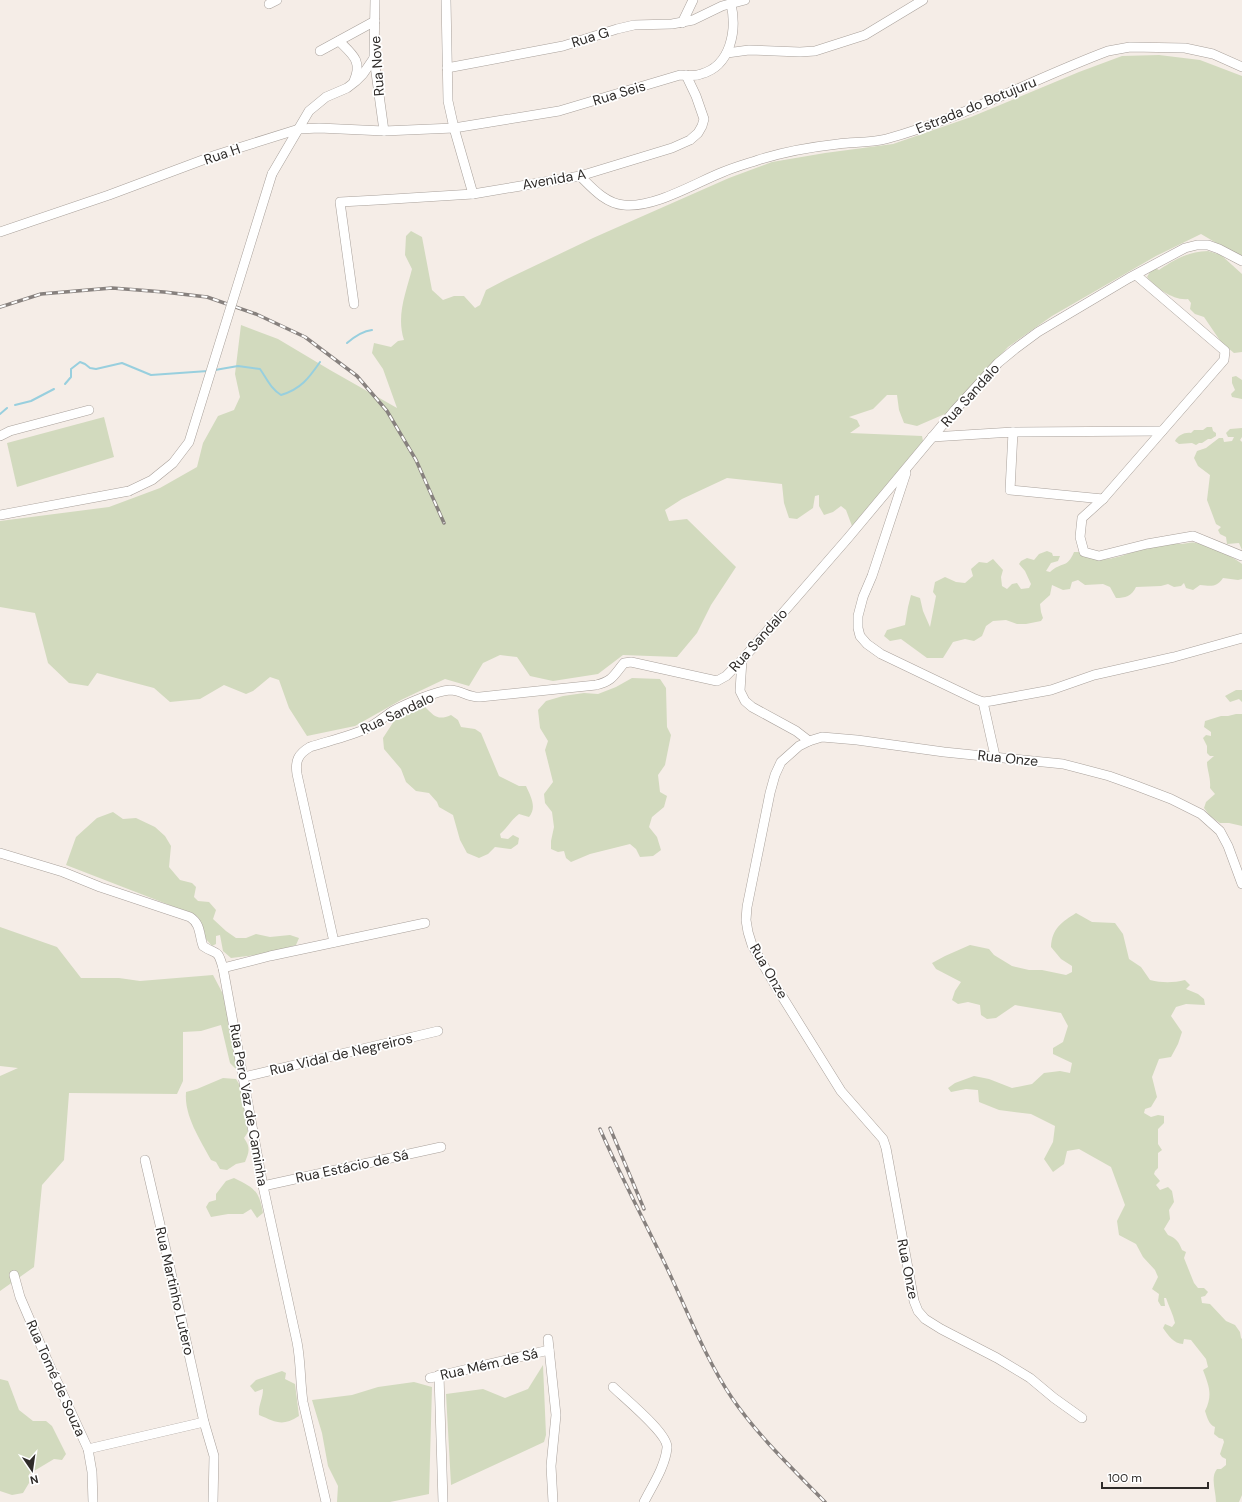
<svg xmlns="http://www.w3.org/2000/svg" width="1242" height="1502" font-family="'DM Sans',sans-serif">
<rect width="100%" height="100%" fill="#f5ede7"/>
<g fill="#d2dabe">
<path d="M1159,55l41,5 42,16v182l-41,-24 -45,22 -104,60 -44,31 -61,66 -30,13 -13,-3 -5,-13 -2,-15h-10l-14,14 -24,8 8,3 3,6 -10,7 72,3 1,5 -71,85 -6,-16 -5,-4 -8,6 -9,3 -5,-9v-11l-4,1 -2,12 -16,11 -8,-1 -5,-15 -2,-19 -55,-6 -45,21 -17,11 4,11 18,-2 49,48 -25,38 -14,28 -20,24 -54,-2 -25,19 -45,7 -23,-5 -13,-19 -17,-2 -17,8 -14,23 -24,-7 -44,21 -46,26 -48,10 -18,-28 -10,-28 -9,-3 -17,14 -7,3 -22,-9 -24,14 -30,3 -16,-14 -57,-15 -9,13 -19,-3 -21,-20 -13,-50 -35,-6v-86l109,-14 51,-19 37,-21 6,-24 15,-27 16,-6 6,-13 -5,-23 6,-49 37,14 52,31 67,38 -14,-39 -11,-16 2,-10 17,4 7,-6 6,-1c-8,-25 2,-47 8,-71l-7,-14 1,-19 5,-5 11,6 10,53 11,10 11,-4h10l11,12 5,-3 6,-15 19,-10 88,-42 136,-60 43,-16 53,-9 68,-9 78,-27 108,-45 43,-16z"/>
<path d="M1208,251l13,4 21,19v78l-8,1 -13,-11 -17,-25 -9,-3 -5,-5 1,-6 -3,-4c-14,2 -32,-11 -41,-22l3,-5 5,-4 4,2c16,-11 29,-18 49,-19z"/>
<polygon points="1236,376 1242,380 1242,399 1232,397 1231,394 1235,390 1232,383 1232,377"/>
<polygon points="104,417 114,457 17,487 7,443"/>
<path d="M1207,427h5l1,4 3,2v3l-5,3h-3l-6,4h-3l-3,2 -4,-2 -13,1 -4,-3c3,-6 10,-9 16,-8l3,-3h9z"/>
<polygon points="1242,428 1242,437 1240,440 1242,442 1242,550 1239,543 1227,544 1226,537 1220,534 1218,530 1221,527 1216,524 1207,500 1210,475 1198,466 1194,458 1197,451 1206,448 1219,438 1223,438 1224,442 1232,441 1234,437 1228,437 1226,433 1230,429"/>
<path d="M1174,543c10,3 14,-2 22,0 11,2 37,13 46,21v15l-4,1 -15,-2c-7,10 -12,8 -23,7l-7,5 -7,-2 -2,-5 -3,3 -7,1 -6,-3 -7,2 -25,1c-4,9 -11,11 -20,11l-6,-11 -7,-3 -18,1 -7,-5 -6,2 -2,7 -7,1 -11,-5 -2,10 -10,9 1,8 2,6 -2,3 -15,3h-9l-11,-4 -13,1 -7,5 -4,10 -8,5 -9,-2 -12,3 -10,16h-16l-26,-19 -11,2 -6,-5 3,-6 18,-5 3,-18 3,-12 9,3 3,13 7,16 6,-31 -3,-4 2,-10 10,-5 11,5 9,1 8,-7 -2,-7 8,-7 8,1 6,-4 10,11 -2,7 1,9 5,3 5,-5 5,-1 4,6 8,-1 2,-4 -6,-13 -6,-7 2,-3 6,-3 7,2 5,-6 8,-3 5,2 1,3h7l-2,5 -7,2 -5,8 4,1c12,-11 17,-3 24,-20h5c18,15 43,4 62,-3 10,-3 22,-4 33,-6z"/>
<polygon points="632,678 660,679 666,688 667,727 671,735 665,765 658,775 660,792 667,796 664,807 652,817 649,827 657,837 661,850 653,856 640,857 636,849 630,844 590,854 571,862 566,858 564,851 558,852 551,849 551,841 554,827 552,812 545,803 544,794 553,782 545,750 548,741 540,728 538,710 546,701 563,696 584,693 598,694 616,687"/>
<polygon points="1236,690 1242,690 1242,702 1239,699 1230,702 1225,696"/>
<path d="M425,707c9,9 13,14 26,8l7,5 3,7 14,2 6,4 18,43 20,10h7c5,11 11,21 3,31l-10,-3c-8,6 -11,13 -19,20l1,4 7,1 5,-4 6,3 -1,6 -7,5 -16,-2 -7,7 -9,4 -12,-5 -7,-13 -7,-25 -14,-8 -2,-5 -8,-9 -13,-2 -10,-9 -5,-13 -17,-20 -1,-11 11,-17 15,-9z"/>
<path d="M1236,714h6v112l-13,-3h-9l-10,-7 -6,-8 2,-6 9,-8 -5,-6c1,-10 -3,-18 -3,-26l7,-6h-4l-3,-3v-7l-4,-8 3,-3 5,1v-4l-7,-5 1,-6 16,-5h7z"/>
<polygon points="113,812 123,819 136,818 155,827 165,836 171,846 169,867 180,880 192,883 196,887 194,897 198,901 209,902 216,910 213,919 226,931 236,938 246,938 256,934 270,937 290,935 299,938 296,945 265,954 231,958 223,951 220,935 216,936 216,944 212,946 205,938 202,924 197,916 172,906 66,865 76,837 97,818"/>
<path d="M1076,913l16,9 23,1 8,11 6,25 12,8 9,13c12,3 23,3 35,0l5,5 -4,4 12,5 6,5 1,6 -19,-1 -10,3 -5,9 11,16 -4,12 -7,13 -12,2 -7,18 5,20 -6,10 -6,2 -1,4 7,4 7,-2 6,1v7l-6,6v15l4,6 -4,3v15l-3,3 -1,3 6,7 -4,4 4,5 8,-3 4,4 2,11 -5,8 1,9 -6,10 4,6c8,3 11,7 14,15l4,2 -2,6 10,25 4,5h6l4,4 -3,4 -4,1 1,6 8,1 16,17 9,4 5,7 1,6 1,1v156l-3,7h-23c0,-10 -6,-25 1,-33h4l5,-4v-6l-4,-2 -2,-3 4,-12 -1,-3 -4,-1 -5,-4 1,-7c-6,-2 -8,-10 -10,-16 8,-16 4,-25 -2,-41l5,-3 -2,-8 -15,-19 -7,-1 -1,5c-9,0 -15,-9 -20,-16l2,-4 7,3 3,-4c-2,-9 -6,-16 -9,-25h-2l1,8h-4l-3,-5 1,-7 -7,-5 6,-12 -3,-7 -12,-13 -7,-13 -17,-9 -2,-14 8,-16 -14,-38 -32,-18 -12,2 -3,13 -11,8 -9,-13 9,-17 2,-16 -24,-12 -32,-4 -20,-8 -1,-12 -12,-1 -15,3 -3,-4 7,-5 19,-7 15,3 23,9 20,-4 12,-11 16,-2 10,2 2,-10 -19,-9v-6l10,-6 5,-16 -7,-13 -46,-8 -19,13 -9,1 -6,-4 -1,-10 -12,-3 -10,2 -6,-4 3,-9 6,-9 -25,-13 -4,-6 13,-7 25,-11 19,4 5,6 18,11 17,4h13l24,5 6,-3v-6l-11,-7 -10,-12c1,-19 11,-25 25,-34z"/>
<polygon points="0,927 57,947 81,978 119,978 140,981 213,975 223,994 239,1067 236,1069 230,1063 221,1025 201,1031 183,1032 183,1081 177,1094 69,1093 64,1160 42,1185 34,1267 0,1291 0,1076 18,1068 0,1066"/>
<path d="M223,1078l13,1 5,8 7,45 -4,6c7,10 5,14 1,24l-9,2 -9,6 -7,-1 -4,-7 -5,-2c-11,-21 -27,-44 -25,-68l11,-3z"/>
<path d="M234,1178c20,10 25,12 29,35l-6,5 -6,-9 -8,5h-15l-17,3 -5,-10 3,-5 7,-2v-6l10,-13z"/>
<polygon points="543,1365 546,1435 544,1442 451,1485 446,1394 483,1389 505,1398 528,1389"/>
<path d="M282,1371l4,2 -1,6 10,5 4,32c-17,11 -23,6 -40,-1 -1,-10 4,-16 4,-26l-8,3 -5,-6 6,-6z"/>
<polygon points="0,1379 8,1381 19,1410 33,1421 46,1421 52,1426 66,1454 62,1460 54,1459 29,1474 29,1483 23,1493 12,1495 0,1491"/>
<polygon points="414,1382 432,1387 429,1494 390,1502 337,1502 338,1486 328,1466 322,1433 312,1400 352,1395 378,1387"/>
</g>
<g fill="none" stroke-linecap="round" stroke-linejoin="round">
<g stroke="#98cfde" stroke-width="2">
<path d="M347,343c7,-6 16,-12 25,-13"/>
<path d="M215,370l23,-4 22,3c7,10 11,20 21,26 20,-6 28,-17 39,-33"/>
<polyline points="65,384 71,377 71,369 80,362 85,364 90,368 96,369 122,363 151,375 208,371"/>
<polyline points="15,405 31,401 54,389"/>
<polyline points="0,414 7,408"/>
</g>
<defs>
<g id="minor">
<polyline points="375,0 374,58 384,131"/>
<polyline points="446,0 448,101 454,128 473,194"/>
<polyline points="269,4 277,0"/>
<polyline points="682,23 693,0"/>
<path d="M339,41c13,13 24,20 15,40"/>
<polyline points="320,51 375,21"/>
<polyline points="727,53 749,50 800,52 815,51 865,35 923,0"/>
<polyline points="447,68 563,46 617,29 634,25 672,24 693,20 722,6 745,0"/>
<polyline points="272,174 309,111 326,97 347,88 356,81 363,74 374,58"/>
<path d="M580,176c12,12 26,28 44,29 31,3 71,-22 99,-33 12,-5 23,-8 35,-12 25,-8 53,-13 80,-16 15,-2 32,-1 48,-5 77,-21 147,-60 222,-88l22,-4 55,1 28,6 29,13"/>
<path d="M0,232l109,-37 107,-40 83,-26 20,-1 65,3 70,-3 105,-17 121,-36c7,0 14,2 21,-1 30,-8 36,-44 30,-70"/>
<polyline points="354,304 340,202 377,200 473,194 580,176 672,148 690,140 698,133 702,126 704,119 696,96 686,75"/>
<polyline points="1013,432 1162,431"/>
<polyline points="0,436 10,431 89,410"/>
<polyline points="932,437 1013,432 1010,490 1103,499 1224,360 1225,351 1136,275"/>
<polyline points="906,473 872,576 863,597 858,616 858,628 860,636 867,644 881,654 975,699 983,702 991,701 1051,690 1094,675 1174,657 1242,638"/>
<polyline points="1103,499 1082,518 1080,537 1084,552 1099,556 1147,544 1193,536 1242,556"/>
<polyline points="0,515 129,491"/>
<polyline points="742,660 740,691 745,701 752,707 796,731 809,741"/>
<polyline points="983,702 995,756"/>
<path d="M0,853l63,19 37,15 90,30c11,7 9,18 13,29 14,10 14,1 20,22l40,218 34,156c4,20 3,40 6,60l23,100"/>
<path d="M334,942l-37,-168c-2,-13 1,-20 13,-27 19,-6 40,-11 58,-19 9,-5 16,-11 25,-17 13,-7 43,-20 57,-21 11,0 19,8 30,7l116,-12c17,-4 18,-10 28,-22l7,-1 86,19 9,-5 16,-16 106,-122 107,-128 43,-47 17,-14 23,-17 91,-54 56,-30 12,-3h11l11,4 23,12"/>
<polyline points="223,968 270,956 425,923"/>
<polyline points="244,1077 438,1031"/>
<polyline points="145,1160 168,1259 204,1422 214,1456 213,1502"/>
<polyline points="263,1186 441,1147"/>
<polyline points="14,1275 20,1297 48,1362 88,1449 92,1472 93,1502"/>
<polyline points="548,1339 556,1415 551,1466 553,1502"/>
<polyline points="439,1375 443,1502"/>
<polyline points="430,1378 549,1350"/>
<path d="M613,1387c11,11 56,47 54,61 -2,19 -15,38 -23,54"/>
<polyline points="1082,1418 1054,1398 1030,1378 997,1358 941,1329 925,1319 918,1311 914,1301 886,1148 883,1139 841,1091 775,985 752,945 748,932 746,920 747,907 770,793 775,775 781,762 799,746 809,741 822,737 857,740 944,752 1063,764 1109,776 1137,786 1171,799 1201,814 1220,831 1228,846 1242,884"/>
<polyline points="88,1449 204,1422"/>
</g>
</defs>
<use href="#minor" stroke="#a9a19b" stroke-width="10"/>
<use href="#minor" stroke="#fff" stroke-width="9"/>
<defs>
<g id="rail">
<polyline points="0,307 41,294 112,288 164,292 207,297 256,314 305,337 357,376 387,411 416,460 444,523"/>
<polyline points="610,1128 644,1209"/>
<path d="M600,1129c20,46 44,91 66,137 21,44 39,92 66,132 26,38 61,71 93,104"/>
</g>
</defs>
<use href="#rail" stroke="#87817e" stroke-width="3.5"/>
<use href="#rail" stroke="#fff" stroke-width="2" stroke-dasharray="6" stroke-linecap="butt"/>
<defs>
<polyline id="minor-bridge" points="129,491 152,480 173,463 189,442 272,174"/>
</defs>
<use href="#minor-bridge" stroke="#a9a19b" stroke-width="10" stroke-linecap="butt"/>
<use href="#minor-bridge" stroke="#fff" stroke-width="9"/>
</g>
<g text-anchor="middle" stroke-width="3.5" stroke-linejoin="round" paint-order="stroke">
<g font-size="14" fill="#2e2b29" stroke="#fff">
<text transform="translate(590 37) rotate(-17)" y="5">Rua G</text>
<text transform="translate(377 66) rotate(-94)" y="5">Rua Nove</text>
<text transform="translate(619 93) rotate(-17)" y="5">Rua Seis</text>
<text transform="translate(976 105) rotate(-22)" y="5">Estrada do Botujuru</text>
<text transform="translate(222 154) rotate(-19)" y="5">Rua H</text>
<text transform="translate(554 179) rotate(-10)" y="5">Avenida A</text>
<text transform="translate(970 395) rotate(-48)" y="5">Rua Sandalo</text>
<text transform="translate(758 640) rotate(-48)" y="5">Rua Sandalo</text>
<text transform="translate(397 713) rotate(-25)" y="5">Rua Sandalo</text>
<text transform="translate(1008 758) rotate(6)" y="5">Rua Onze</text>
<text transform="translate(769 971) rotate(60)" y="5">Rua Onze</text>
<text transform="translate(341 1054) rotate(-13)" y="5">Rua Vidal de Negreiros</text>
<text transform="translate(249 1105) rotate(80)" y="5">Rua Pero Vaz de Caminha</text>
<text transform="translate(352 1166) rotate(-12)" y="5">Rua Estácio de Sá</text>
<text transform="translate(908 1269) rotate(79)" y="5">Rua Onze</text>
<text transform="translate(175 1291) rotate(77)" y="5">Rua Martinho Lutero</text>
<text transform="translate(489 1364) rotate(-13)" y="5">Rua Mém de Sá</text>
<text transform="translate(56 1378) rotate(66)" y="5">Rua Tomé de Souza</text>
</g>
</g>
<g transform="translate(32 1470) rotate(167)" stroke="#ffffff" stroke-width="3" paint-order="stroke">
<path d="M0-3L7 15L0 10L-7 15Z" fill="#2e2b29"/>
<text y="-6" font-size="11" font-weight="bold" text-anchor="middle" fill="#2e2b29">N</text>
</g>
<path d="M1102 1482v6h106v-6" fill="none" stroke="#2e2b29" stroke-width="2"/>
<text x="1108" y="1482" font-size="12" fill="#2e2b29" stroke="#ffffff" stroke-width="3" paint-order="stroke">100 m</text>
</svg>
